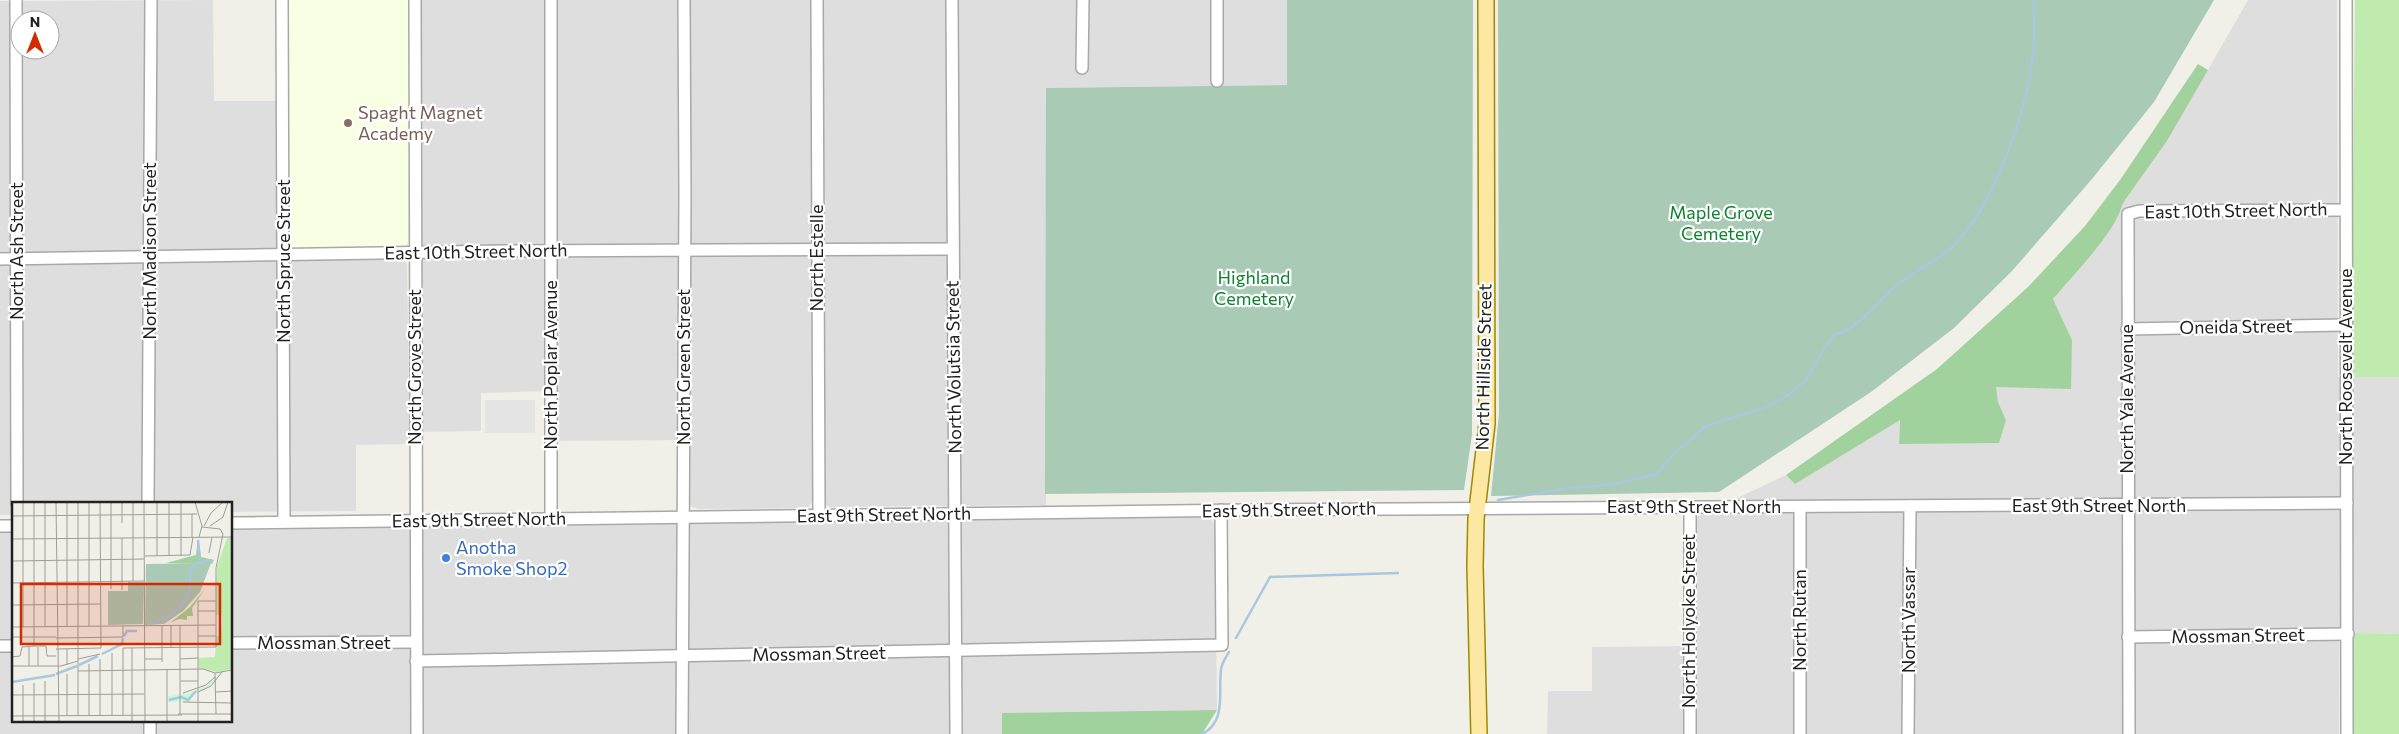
<svg xmlns="http://www.w3.org/2000/svg" width="2399" height="734" font-family="Commissioner,sans-serif">
<rect width="100%" height="100%" fill="#f1f0e8"/>
<g fill="#dfdede" fill-rule="evenodd">
<path d="M213,0l1,101h62v159l123,-1 6,1 2,5 3,179 -54,1v66l-125,1v-9h-217v12h-14v-514zM20,20h30v30h-30z"/>
<polygon points="419,0 1287,0 1287,85 1046,88 1046,509 1041,505 830,507 823,504 821,95 811,95 812,502 807,508 698,509 690,506 688,502 688,440 555,441 554,391 481,393 481,431 420,432"/>
<polygon points="2248,0 2337,0 2338,377 2399,377 2399,634 2339,633 2339,734 1547,734 1548,691 1592,691 1592,647 1693,646 1693,519 1786,475 1795,484 1900,419 1899,444 2006,420 1998,402 1995,387 2072,340 2053,299 2097,247 2121,211 2123,203 2167,141"/>
<polygon points="1205,517 1211,519 1215,526 1217,710 1002,713 1002,734 0,734 0,533 14,533 14,720 231,720 231,530"/>
</g>
<polygon fill="#f9ffe3" points="287,0 408,0 408,242 404,248 290,248 288,246"/>
<g fill="#c0ebae">
<polygon points="2355,0 2399,0 2399,377 2351,377"/>
<polygon points="2352,633 2399,634 2399,734 2352,734"/>
</g>
<g fill="#a1d19d">
<path d="M2198,64l10,6 -41,71 -44,62c-7,29 -50,72 -70,96l19,41 -1,49 -75,-2 2,15 8,18 -7,23 -100,1 1,-24 -105,64 -9,-9 151,-106 91,-82 57,-61 35,-46z"/>
<polygon points="1217,710 1202,734 1002,734 1002,713"/>
</g>
<g fill="#a9cab5">
<polygon points="1287,0 1473,0 1472,434 1464,490 1045,494 1046,88 1287,85"/>
<polygon points="1498,0 2214,0 2154,102 2092,179 2012,271 1954,328 1871,392 1719,492 1491,496 1499,413"/>
</g>
<rect fill="#e5e5e5" x="485" y="400" width="50" height="33"/>
<g fill="none" stroke-linecap="round" stroke-linejoin="round">
<g stroke="#a9c7df" stroke-width="2.5">
<path d="M1498,500l64,-11 53,-5 41,-10 20,-22 30,-26 57,-18 24,-12 19,-16 18,-31 11,-15c18,-1 42,-31 55,-43 18,-17 42,-26 60,-42 44,-40 77,-138 83,-196 2,-17 1,-36 0,-53"/>
<polyline points="1236,638 1270,577 1398,573"/>
<path d="M1202,734c25,-12 16,-42 19,-64 0,-6 5,-13 8,-18"/>
</g>
<defs>
<g id="minor">
<polyline points="16,0 17,503"/>
<polyline points="282,0 284,522"/>
<polyline points="415,0 417,734"/>
<polyline points="551,0 551,519"/>
<polyline points="817,0 819,516"/>
<path d="M952,0c0,245 4,489 4,734"/>
<polyline points="1217,0 1217,81"/>
<polyline points="2346,0 2347,734"/>
<polyline points="1082,68 1083,0"/>
<polyline points="0,259 505,251 952,249"/>
<polyline points="2127,329 2346,325"/>
<polyline points="148,503 151,0"/>
<polyline points="1690,507 1690,734"/>
<polyline points="1800,507 1800,734"/>
<polyline points="231,523 1248,510 2347,503"/>
<polyline points="0,526 14,526"/>
<polyline points="2128,637 2348,634"/>
<polyline points="231,643 416,642"/>
<polyline points="0,646 14,646"/>
<polyline points="416,661 1222,645 1221,510"/>
<polyline points="150,720 150,734"/>
<polyline points="682,734 685,194 684,0"/>
<polyline points="1908,734 1910,506"/>
<polyline points="2129,734 2128,214 2139,211 2345,210"/>
</g>
<polyline id="major" points="1479,734 1475,566 1476,519 1487,424 1486,0"/>
</defs>
<use href="#minor" stroke="#a8a8a8" stroke-width="14"/>
<use href="#major" stroke="#9e8a00" stroke-width="18"/>
<use href="#minor" stroke="#fff" stroke-width="11"/>
<use href="#major" stroke="#fce8a2" stroke-width="15"/>
</g>
<circle fill="#8d6e63" stroke="#fff" stroke-width="2" cx="348" cy="123" r="5"/>
<circle fill="#3f7fe0" stroke="#fff" stroke-width="2" cx="446" cy="558" r="5"/>
<g text-anchor="middle" stroke-width="4.5" stroke-linejoin="round" paint-order="stroke">
<g font-size="18" fill="#785e54" stroke="#fff" text-anchor="start">
<text x="358" y="119">Spaght Magnet<tspan x="358" dy="21">Academy</tspan></text>
</g>
<g font-size="18" fill="#212121" stroke="#fff">
<text transform="translate(2236 211) rotate(-1)" y="6">East 10th Street North</text>
<text transform="translate(17 251) rotate(-90)" y="6">North Ash Street</text>
<text transform="translate(150 251) rotate(-90)" y="6">North Madison Street</text>
<text transform="translate(476 252) rotate(-1)" y="6">East 10th Street North</text>
<text transform="translate(817 258) rotate(-90)" y="6">North Estelle</text>
<text transform="translate(284 261) rotate(-90)" y="6">North Spruce Street</text>
<text transform="translate(2236 327) rotate(-1)" y="6">Oneida Street</text>
<text transform="translate(551 365) rotate(-90)" y="6">North Poplar Avenue</text>
<text transform="translate(415 367) rotate(-90)" y="6">North Grove Street</text>
<text transform="translate(684 367) rotate(-90)" y="6">North Green Street</text>
<text transform="translate(954 367) rotate(-91)" y="6">North Volutsia Street</text>
<text transform="translate(1484 367) rotate(-89)" y="6">North Hillside Street</text>
<text transform="translate(2346 367) rotate(-90)" y="6">North Roosevelt Avenue</text>
<text transform="translate(2127 399) rotate(-90)" y="6">North Yale Avenue</text>
<text x="2099" y="512">East 9th Street North</text>
<text x="1694" y="513">East 9th Street North</text>
<text transform="translate(1289 510) rotate(-1)" y="6">East 9th Street North</text>
<text transform="translate(884 515) rotate(-1)" y="6">East 9th Street North</text>
<text transform="translate(479 520) rotate(-1)" y="6">East 9th Street North</text>
<text transform="translate(1800 620) rotate(-90)" y="6">North Rutan</text>
<text transform="translate(1909 620) rotate(-90)" y="6">North Vassar</text>
<text transform="translate(1689 621) rotate(-90)" y="6">North Holyoke Street</text>
<text transform="translate(2238 636) rotate(-1)" y="6">Mossman Street</text>
<text x="324" y="649">Mossman Street</text>
<text transform="translate(819 654) rotate(-1)" y="6">Mossman Street</text>
</g>
<g font-size="18" fill="#0c832e" stroke="#fff">
<text x="1721" y="219">Maple Grove<tspan x="1721" dy="21">Cemetery</tspan></text>
<text x="1254" y="284">Highland<tspan x="1254" dy="21">Cemetery</tspan></text>
</g>
<g font-size="18" fill="#366cbe" stroke="#fff" text-anchor="start">
<text x="456" y="554">Anotha<tspan x="456" dy="21">Smoke Shop2</tspan></text>
</g>
</g>
<g transform="translate(12 502)">
<rect width="220" height="220" fill="#f1f0e8"/>
<path d="M215,36h5v131l-15,3 -18,-4 -1,-10 17,-1 1,-21h5l1,-21h-6l1,-49z" fill="#c0ebae"/>
<path d="M186,36l3,19 13,3 -2,4 -46,-1 30,-8zM193,87l-13,19 1,8h-6v4l-8,-1 -9,4 20,-16z" fill="#a1d19d"/>
<path d="M199,61l-11,29 -17,19 -19,13 -19,1 1,-61zM116,80h16l-1,42 -35,1v-34h20z" fill="#a9cab5"/>
<path d="M209,170l-6,10 -20,12 -6,8h-21v-6l22,-3 16,-7z" fill="#c6fad5"/>
<path fill="none" stroke="#a9c7df" stroke-width="2.5" d="M186,38l2,20M138,122l20,-8 15,-14 5,-14v-17l6,-8 16,-3M112,134l3,-5h10M90,152l20,-10 1,-6M67,163l19,-9M44,172l21,-8M0,180l43,-7M157,198l12,-3 7,3 8,-9"/>
<path fill="none" stroke="#9e9d98" stroke-width="1" d="M11,0v125M22,0v144M33,0v125M44,0l3,220M55,0v125M66,0v213M77,0v124M110,0v21M121,0v79M132,0l1,220M145,0v54M157,0v54M169,0v54M183,0l7,24 -3,11M180,12v23M0,14l185,-2M192,24l7,-13 12,-11M198,24l13,-9 5,-15M110,36v52M0,37l220,-2M197,51l3,-16M133,54l45,-1 3,-18M0,59l132,-2M0,81l132,-2M99,87v-87M0,103l88,-1M186,109h18M150,124v36M159,124v22M168,124v88M0,125l204,-2M186,134h18M0,135h44M44,136l67,-1v-11M17,145v19M26,145v19M120,146v74M44,147l45,-1 -1,-146M55,147v16M100,151v62M0,155l8,-1 2,-9 12,-1h12l1,10h9M66,157l22,-5M88,157v56M133,157h17M168,157l18,-1M77,162v51M0,164h49l17,-5M155,167v53M66,169l125,-2 12,4 17,-3M203,171l1,41M55,172v41M33,179v41M169,179h17M22,181v39M11,183v37M186,190l13,-6 11,-14M204,190l16,-1M171,191l23,-8 9,-8M0,193l132,-1M171,200l49,1M166,212h54M111,213v-67l93,-1v-79l7,-34 -3,-5 -18,-2M0,214l170,-1M186,220v-121h18"/>
<path fill="#d22b00" fill-opacity="0.15" stroke="#d22b00" stroke-width="2.5" d="M9,82h199v60h-199z"/>
<rect width="220" height="220" fill="none" stroke="#212121" stroke-width="2.5"/>
</g>
<g transform="translate(35 35)"><circle r="24" fill="#ffffff" stroke="#a6a6a6"/>
<path d="M0-4L9 19L0 12L-9 19Z" fill="#d22b00"/>
<text y="-8" font-size="14" font-weight="bold" text-anchor="middle" fill="#212121">N</text>
</g>
</svg>
